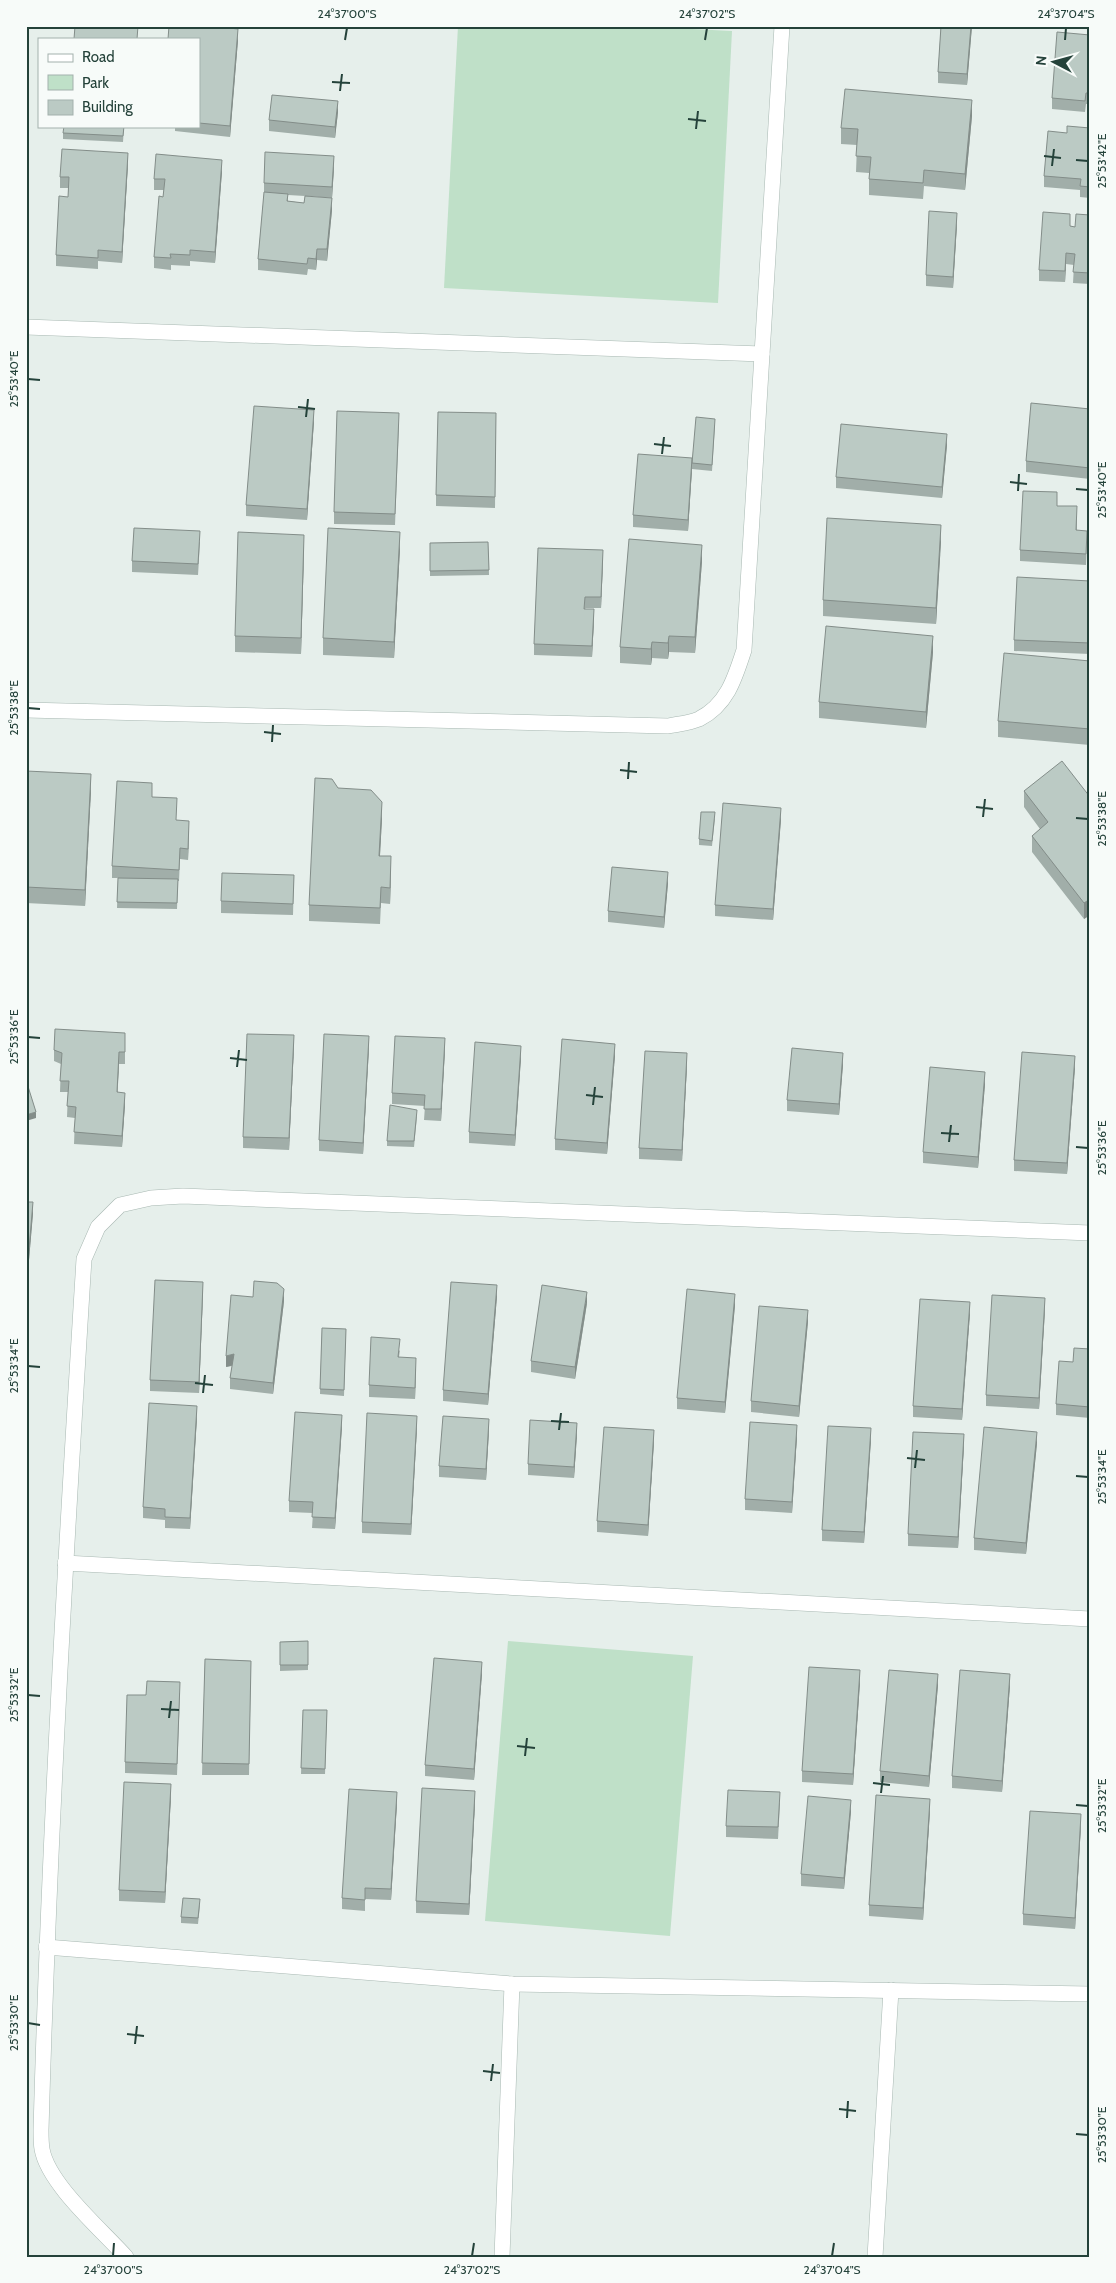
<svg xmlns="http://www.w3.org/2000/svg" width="1116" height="2283" font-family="Cabin,sans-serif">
<rect width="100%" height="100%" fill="#e6efeb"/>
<g fill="#bfe0c8">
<polygon points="458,26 633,26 732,31 718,303 444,288"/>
<polygon points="508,1641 693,1656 670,1936 485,1921"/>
</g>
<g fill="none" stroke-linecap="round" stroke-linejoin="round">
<defs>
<g id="minor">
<polyline points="26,327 762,354"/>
<path d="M26,710l642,16c10,-2 22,-3 31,-7 28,-14 36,-41 45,-69l38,-624"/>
<polyline points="65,1563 1090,1619"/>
<polyline points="46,1947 512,1984 1090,1994"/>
<path d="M126,2257c-24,-27 -78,-73 -84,-108 -1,-6 -1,-13 -1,-19 8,-291 25,-581 43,-871l14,-32 22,-22 31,-7 32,-2 907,37"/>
<polyline points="502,2257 512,1984"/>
<polyline points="875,2257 891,1990"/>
</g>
</defs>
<use href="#minor" stroke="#a8b8b2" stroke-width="16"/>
<use href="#minor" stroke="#fff" stroke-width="15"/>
</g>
<g fill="#a1aea9" fill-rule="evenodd">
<polygon points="941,26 972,26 967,85 938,83 938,72"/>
<polygon points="1090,35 1090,104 1086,104 1085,112 1052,109 1052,98"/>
<polygon points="199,39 238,40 230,137 175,131 175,126 199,126"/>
<polygon points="338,112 335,138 269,131 269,120"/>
<polygon points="972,116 965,190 924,186 923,199 869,195 869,173 856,172 857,145 841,144 841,128"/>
<polygon points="124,126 123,142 63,139 63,133"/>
<polygon points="1090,128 1090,198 1080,197 1080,190 1044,187 1044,176 1067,133"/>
<polygon points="128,164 122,263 98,261 98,269 56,266 56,255 68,197 68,188 60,188 60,177"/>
<path d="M334,167l-2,31 -24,-2 24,14 -5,51 -10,-1 -1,10 -8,-1 -1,6 -49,-5v-11l6,-65v-11zM288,195l17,1 -1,7 -16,-2z"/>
<polygon points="222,171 215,263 190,261 190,266 171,265 171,270 154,268 154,257 164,190 154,190 154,179"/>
<polygon points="1090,215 1090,284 1073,283 1074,265 1066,264 1065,282 1039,281 1039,270 1070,226 1075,227"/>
<polygon points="957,224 953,288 926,286 926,275"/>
<polygon points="1090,409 1090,479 1026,472 1026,461"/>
<polygon points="496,413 495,508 436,506 436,495"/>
<polygon points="314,421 307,520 246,516 246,505"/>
<polygon points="399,424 395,525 334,524 334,512"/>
<polygon points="715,425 712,471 692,469 688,531 633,527 633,515 692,458"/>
<polygon points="947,445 942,498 836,488 836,477"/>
<polygon points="1057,506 1077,518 1077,530 1087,542 1086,565 1020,561 1020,550"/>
<polygon points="941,541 936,624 823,616 823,600"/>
<polygon points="200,542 198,575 132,572 132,561"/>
<polygon points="488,542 489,575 430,576 430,543"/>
<polygon points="400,548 394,658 323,655 323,638"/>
<polygon points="304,551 301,654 235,652 235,636"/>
<polygon points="603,561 601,608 585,608 594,620 592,657 534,655 534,644"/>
<polygon points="702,561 695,653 669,652 668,659 652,658 651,665 620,663 620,647"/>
<polygon points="1090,581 1090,654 1014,651 1014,640"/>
<polygon points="933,652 926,728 819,718 819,702"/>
<polygon points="1090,661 1090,745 998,737 998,721"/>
<polygon points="26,771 91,790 85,906 26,903"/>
<polygon points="338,788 382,818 380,856 391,872 390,904 381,903 380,924 309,921 309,905"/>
<polygon points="1024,791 1090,797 1090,915 1084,919 1032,852 1032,836 1040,829 1024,807"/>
<polygon points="715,818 712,846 699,845 699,839"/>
<polygon points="781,819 773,920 715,916 715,905"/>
<polygon points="177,820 189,832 188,860 180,859 179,881 178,881 177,909 117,908 118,878 112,878 112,866"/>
<polygon points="294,875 293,915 221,913 221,901"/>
<polygon points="668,883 664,928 608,922 608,911"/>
<polygon points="125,1044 125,1064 119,1064 117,1092 125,1104 122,1147 74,1144 75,1118 67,1117 68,1092 60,1092 61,1064 54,1061 54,1050"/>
<polygon points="294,1046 289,1150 243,1148 243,1137"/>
<polygon points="369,1047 363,1154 319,1151 319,1140"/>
<polygon points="445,1049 441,1121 424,1120 425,1106 392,1104 392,1093"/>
<polygon points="615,1055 607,1154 555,1150 555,1139"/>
<polygon points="521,1057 515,1146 469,1143 469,1132"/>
<polygon points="843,1064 839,1115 787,1111 787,1100"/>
<polygon points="687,1065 682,1161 639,1159 639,1148"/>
<polygon points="1075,1067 1067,1174 1014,1171 1014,1160"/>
<polygon points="985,1084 978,1168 923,1163 923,1152"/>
<polygon points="417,1116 414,1147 387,1146 387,1141"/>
<polygon points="26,1202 33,1213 29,1260 26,1260"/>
<polygon points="203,1293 199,1393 150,1391 150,1380"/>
<polygon points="497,1296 488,1405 443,1401 443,1390"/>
<polygon points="284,1301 273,1394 230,1389 230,1378 232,1366 226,1367"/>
<polygon points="587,1303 575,1379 531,1372 531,1361"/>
<polygon points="735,1305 725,1413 677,1409 677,1398"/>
<polygon points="1045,1309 1039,1409 986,1406 986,1395"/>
<polygon points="970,1313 962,1420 913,1417 913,1406"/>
<polygon points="808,1321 799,1417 751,1412 751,1401"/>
<polygon points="322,1328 346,1329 344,1396 320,1394"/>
<polygon points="1090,1349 1090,1418 1056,1415 1056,1404 1073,1362"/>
<polygon points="400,1350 399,1357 416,1369 415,1399 369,1397 369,1385"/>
<polygon points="197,1417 190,1529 165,1528 165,1520 143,1518 143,1507"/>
<polygon points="342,1426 335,1529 312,1528 313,1513 289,1512 289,1501"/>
<polygon points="417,1427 411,1535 362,1533 362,1522"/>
<polygon points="489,1430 486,1480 439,1477 439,1466"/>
<polygon points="577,1434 574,1478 528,1475 528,1464"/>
<polygon points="797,1436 792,1513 745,1510 745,1499"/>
<polygon points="871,1439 864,1543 822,1541 822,1530"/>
<polygon points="654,1441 648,1536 597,1532 597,1521"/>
<polygon points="1037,1443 1026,1554 974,1550 974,1538"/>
<polygon points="964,1445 958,1548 908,1546 908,1534"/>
<polygon points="308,1641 308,1670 280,1671 280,1642"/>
<polygon points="205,1659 251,1661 249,1775 202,1775"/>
<polygon points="482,1673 474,1780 425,1776 425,1765"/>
<polygon points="860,1682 853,1785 802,1782 802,1771"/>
<polygon points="938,1685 929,1787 880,1782 880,1771"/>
<polygon points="1010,1685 1002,1792 952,1788 952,1776"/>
<polygon points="180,1693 177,1775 125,1773 125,1762 146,1695"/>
<polygon points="303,1710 327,1710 325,1774 301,1774"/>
<polygon points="171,1796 165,1903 119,1901 119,1890"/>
<polygon points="397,1803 391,1900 365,1899 365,1911 342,1909 342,1898"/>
<polygon points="475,1803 469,1915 416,1913 416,1901"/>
<polygon points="780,1803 778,1839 726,1837 726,1826"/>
<polygon points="930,1810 923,1920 869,1916 869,1905"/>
<polygon points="851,1811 844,1889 801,1886 801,1874"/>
<polygon points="1081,1825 1075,1929 1023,1925 1023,1914"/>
<polygon points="200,1905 198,1924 181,1923 181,1917"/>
</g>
<g fill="#838d89">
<polygon points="971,26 972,26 967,85 967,74"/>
<polygon points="238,29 238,40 230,137 230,126"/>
<polygon points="972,100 972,116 965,190 965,174"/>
<polygon points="338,101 338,112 335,138 335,127"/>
<polygon points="128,153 128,164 122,263 122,252"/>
<polygon points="334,156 334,167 332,198 332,187"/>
<polygon points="222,160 222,171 215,263 215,252"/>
<polygon points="332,198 332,210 327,261 327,249"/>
<polygon points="957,213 957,224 953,288 953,277"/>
<polygon points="317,249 317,260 316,270 316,259"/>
<polygon points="1066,253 1066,264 1065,282 1065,271"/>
<polygon points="314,410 314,421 307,520 307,509"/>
<polygon points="947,434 947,445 942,498 942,487"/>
<polygon points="692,458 692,469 688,531 688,520"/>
<polygon points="941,525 941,541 936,624 936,608"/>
<polygon points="400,532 400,548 394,658 394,642"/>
<polygon points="304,535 304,551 301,654 301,638"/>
<polygon points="702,545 702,561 695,653 695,637"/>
<polygon points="603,550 603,561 601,608 601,597"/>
<polygon points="594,609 594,620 592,657 592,646"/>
<polygon points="669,636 669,652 668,659 668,643"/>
<polygon points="933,636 933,652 926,728 926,712"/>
<polygon points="652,642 652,658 651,665 651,649"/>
<polygon points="91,774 91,790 85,906 85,890"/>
<polygon points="382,802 382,818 379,872 379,856"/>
<polygon points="781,808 781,819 773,920 773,909"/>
<polygon points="189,821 189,832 188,860 188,849"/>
<polygon points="391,856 391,872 390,904 390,888"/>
<polygon points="668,872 668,883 664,928 664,917"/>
<polygon points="1090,899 1090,915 1084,919 1084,903"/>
<polygon points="294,1035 294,1046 289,1150 289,1138"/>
<polygon points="369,1036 369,1047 363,1154 363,1143"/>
<polygon points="445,1038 445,1049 441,1121 441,1109"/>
<polygon points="615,1044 615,1055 607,1154 607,1143"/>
<polygon points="521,1046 521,1057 515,1146 515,1135"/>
<polygon points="119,1052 119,1064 117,1104 117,1092"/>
<polygon points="687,1053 687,1065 682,1161 682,1150"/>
<polygon points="843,1053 843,1064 839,1115 839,1104"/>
<polygon points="1075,1056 1075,1067 1067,1174 1067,1163"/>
<polygon points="985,1072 985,1084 978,1168 978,1157"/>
<polygon points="125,1093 125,1104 122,1147 122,1136"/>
<polygon points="36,1112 36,1118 26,1121 26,1115"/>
<polygon points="33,1202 33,1213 29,1260 29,1249"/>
<polygon points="203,1282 203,1293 199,1393 199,1382"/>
<polygon points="497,1285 497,1296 488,1405 488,1394"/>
<polygon points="284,1289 284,1301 273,1394 273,1383"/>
<polygon points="587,1292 587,1303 575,1379 575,1367"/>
<polygon points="735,1294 735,1305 725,1413 725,1402"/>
<polygon points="1045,1298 1045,1309 1039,1409 1039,1398"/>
<polygon points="970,1302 970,1313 962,1420 962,1409"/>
<polygon points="808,1310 808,1321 799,1417 799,1406"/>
<polygon points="234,1354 234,1365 226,1367 226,1356"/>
<polygon points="416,1358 416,1369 415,1399 415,1388"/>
<polygon points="197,1406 197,1417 190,1529 190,1518"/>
<polygon points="342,1415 342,1426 335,1529 335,1518"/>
<polygon points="417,1416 417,1427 411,1535 411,1524"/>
<polygon points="489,1419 489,1430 486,1480 486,1469"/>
<polygon points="577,1423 577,1434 574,1478 574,1467"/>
<polygon points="797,1425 797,1436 792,1513 792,1502"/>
<polygon points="871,1428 871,1439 864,1543 864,1532"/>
<polygon points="654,1430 654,1441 648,1536 648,1525"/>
<polygon points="1037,1432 1037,1443 1026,1554 1026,1543"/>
<polygon points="964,1434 964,1445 958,1548 958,1537"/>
<polygon points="482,1662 482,1673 474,1780 474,1769"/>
<polygon points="860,1670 860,1682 853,1785 853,1774"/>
<polygon points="938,1674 938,1685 929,1787 929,1776"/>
<polygon points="1010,1674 1010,1685 1002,1792 1002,1781"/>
<polygon points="171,1784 171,1796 165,1903 165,1892"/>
<polygon points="475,1791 475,1803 469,1915 469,1904"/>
<polygon points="397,1792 397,1803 391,1900 391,1889"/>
<polygon points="930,1799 930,1810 923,1920 923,1908"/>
<polygon points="851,1800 851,1811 844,1889 844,1878"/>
<polygon points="1081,1814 1081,1825 1075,1929 1075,1918"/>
</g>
<g fill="#bbcac4" stroke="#838d89">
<polygon points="75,26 138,26 137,39 74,39"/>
<polygon points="169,26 211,26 238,29 230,126 199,123 199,39 168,39"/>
<polygon points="941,26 971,26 967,74 938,72"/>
<polygon points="1057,32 1090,35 1090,93 1086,93 1085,101 1052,98"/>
<polygon points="845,89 972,100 965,174 924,170 923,183 869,179 871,157 856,156 858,129 841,128"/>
<polygon points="272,95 338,101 335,127 269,120"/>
<polygon points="64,126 124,126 123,136 63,133"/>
<polygon points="1067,126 1090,128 1090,187 1080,186 1081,179 1044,176 1048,131 1067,133"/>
<polygon points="62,149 128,153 122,252 98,250 98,258 56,255 59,196 68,197 69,177 60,177"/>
<polygon points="265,152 334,156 332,187 264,183"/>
<polygon points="156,154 222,160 215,252 190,250 190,255 170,254 171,258 154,257 159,196 163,197 165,179 154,179"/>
<polygon points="264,192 288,194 287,201 304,203 305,196 332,198 327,249 317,249 316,259 308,258 307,264 258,259"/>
<polygon points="929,211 957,213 953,277 926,275"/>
<polygon points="1043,212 1070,214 1070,226 1075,227 1076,214 1090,215 1090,273 1073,272 1075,254 1066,253 1065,271 1039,270"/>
<polygon points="1031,403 1090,409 1090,468 1026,461"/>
<polygon points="254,406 314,410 307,509 246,505"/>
<polygon points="337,411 399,413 395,514 334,512"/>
<polygon points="438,412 496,413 495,497 436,495"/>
<polygon points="696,417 715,419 712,465 692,463"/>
<polygon points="841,424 947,434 942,487 836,477"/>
<polygon points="638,454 692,458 688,520 633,515"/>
<polygon points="1023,491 1057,492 1057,506 1077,506 1076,530 1087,531 1086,554 1020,550"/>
<polygon points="827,518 941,525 936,608 823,600"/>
<polygon points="134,528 200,531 198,564 132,561"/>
<polygon points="328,528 400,532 394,642 323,638"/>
<polygon points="238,532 304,535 301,638 235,636"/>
<polygon points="629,539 702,545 695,637 669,636 668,643 652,642 651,649 620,647"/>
<polygon points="488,542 489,570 430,571 430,543"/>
<polygon points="538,548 603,550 601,597 585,597 584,609 594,609 592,646 534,644"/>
<polygon points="1017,577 1090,581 1090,643 1014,640"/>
<polygon points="826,626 933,636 926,712 819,702"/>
<polygon points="1004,653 1090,661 1090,729 998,721"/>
<polygon points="1062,761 1090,797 1090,899 1084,903 1032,836 1048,822 1024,791"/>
<polygon points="26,771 91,774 85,890 26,887"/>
<polygon points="315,778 332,779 338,788 371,790 382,802 379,856 391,856 390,888 381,887 380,908 309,905"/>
<polygon points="117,781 152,783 152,797 177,798 176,820 189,821 188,849 180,848 179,870 112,866"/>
<polygon points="723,803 781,808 773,909 715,905"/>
<polygon points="701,812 715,812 712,841 699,839"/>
<polygon points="612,867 668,872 664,917 608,911"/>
<polygon points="222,873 294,875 293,904 221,901"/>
<polygon points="118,878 178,879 177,903 117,902"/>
<polygon points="55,1029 125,1033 125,1052 119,1052 117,1092 125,1093 122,1136 74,1132 76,1107 67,1106 69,1081 60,1081 62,1053 54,1050"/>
<polygon points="247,1034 294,1035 289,1138 243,1137"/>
<polygon points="324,1034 369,1036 363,1143 319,1140"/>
<polygon points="395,1036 445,1038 441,1109 424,1109 425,1095 392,1093"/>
<polygon points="562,1039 615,1044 607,1143 555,1139"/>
<polygon points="475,1042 521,1046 515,1135 469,1132"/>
<polygon points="792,1048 843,1053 839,1104 787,1100"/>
<polygon points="645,1051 687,1053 682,1150 639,1148"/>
<polygon points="1022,1052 1075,1056 1067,1163 1014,1160"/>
<polygon points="930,1067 985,1072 978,1157 923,1152"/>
<polygon points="26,1080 36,1112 26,1115"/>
<polygon points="390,1105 417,1110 414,1141 387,1141"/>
<polygon points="26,1202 33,1202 29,1249 26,1249"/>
<polygon points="155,1280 203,1282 199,1382 150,1380"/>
<polygon points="254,1281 277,1283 284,1289 273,1383 230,1378 234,1354 226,1356 231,1295 253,1297"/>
<polygon points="451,1282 497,1285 488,1394 443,1390"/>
<polygon points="542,1285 587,1292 575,1367 531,1361"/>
<polygon points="687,1289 735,1294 725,1402 677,1398"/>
<polygon points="992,1295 1045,1298 1039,1398 986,1395"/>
<polygon points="920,1299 970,1302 962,1409 913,1406"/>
<polygon points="759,1306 808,1310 799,1406 751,1401"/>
<polygon points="322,1328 346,1329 344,1390 320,1389"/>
<polygon points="371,1337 400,1339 398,1357 416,1358 415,1388 369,1385"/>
<polygon points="1074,1348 1090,1349 1090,1407 1056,1404 1059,1361 1073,1362"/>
<polygon points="149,1403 197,1406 190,1518 165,1517 165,1509 143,1507"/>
<polygon points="295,1412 342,1415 335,1518 312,1517 313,1502 289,1501"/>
<polygon points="367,1413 417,1416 411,1524 362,1522"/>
<polygon points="443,1416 489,1419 486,1469 439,1466"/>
<polygon points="530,1420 577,1423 574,1467 528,1464"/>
<polygon points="750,1422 797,1425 792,1502 745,1499"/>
<polygon points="828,1426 871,1428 864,1532 822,1530"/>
<polygon points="604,1427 654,1430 648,1525 597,1521"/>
<polygon points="984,1427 1037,1432 1026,1543 974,1538"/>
<polygon points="913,1432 964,1434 958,1537 908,1534"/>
<polygon points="308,1641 308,1665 280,1665 280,1642"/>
<polygon points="434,1658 482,1662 474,1769 425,1765"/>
<polygon points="205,1659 251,1661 249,1764 202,1763"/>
<polygon points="809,1667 860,1670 853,1774 802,1771"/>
<polygon points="889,1670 938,1674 929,1776 880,1771"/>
<polygon points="960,1670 1010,1674 1002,1781 952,1776"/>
<polygon points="147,1681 180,1682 177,1764 125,1762 127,1695 146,1695"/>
<polygon points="303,1710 327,1710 325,1769 301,1768"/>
<polygon points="124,1782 171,1784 165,1892 119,1890"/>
<polygon points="422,1788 475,1791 469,1904 416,1901"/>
<polygon points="349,1789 397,1792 391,1889 365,1888 365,1900 342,1898"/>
<polygon points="728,1790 780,1792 778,1827 726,1826"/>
<polygon points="876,1795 930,1799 923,1908 869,1905"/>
<polygon points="808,1796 851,1800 844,1878 801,1874"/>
<polygon points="1030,1811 1081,1814 1075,1918 1023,1914"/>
<polygon points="183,1898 200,1899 198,1918 181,1917"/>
</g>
<path fill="none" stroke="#24423a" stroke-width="2" d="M345,40l2,-12M705,40l2,-12M1065,40l1,-12M332,82l18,1M340,91l2,-17M688,119l18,2M696,129l2,-18M1044,156l17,2M1076,160l12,1M1052,166l2,-17M28,379l12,1M298,407l17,2M306,417l2,-18M654,444l17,2M662,454l2,-17M1010,482l17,2M1076,489l12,1M1018,491l1,-17M28,708l12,1M264,732l17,2M272,742l1,-17M620,770l17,2M628,779l1,-17M976,807l17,2M983,817l2,-18M1076,818l12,1M28,1037l12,1M230,1058l17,2M237,1067l2,-17M586,1095l17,2M593,1105l2,-18M941,1133l18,1M949,1142l2,-17M1076,1147l12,1M28,1366l12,1M195,1383l18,2M203,1393l2,-18M551,1421l18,1M559,1430l2,-17M907,1458l18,2M915,1468l2,-18M1076,1476l12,1M28,1695l12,1M161,1709l18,1M169,1718l2,-17M517,1746l18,2M525,1756l2,-18M873,1783l17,2M881,1793l2,-17M1076,1805l12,1M28,2023l12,2M127,2034l17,2M135,2044l2,-18M483,2071l17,2M491,2081l2,-17M839,2109l17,2M847,2118l1,-17M1076,2134l12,1M113,2256l1,-13M472,2256l2,-13M832,2256l2,-13"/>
<rect width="1116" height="2283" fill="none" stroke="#f7fbf9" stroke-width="55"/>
<rect x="38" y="38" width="162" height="90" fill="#f7fbf9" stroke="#a3b1ad"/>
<rect x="48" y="54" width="25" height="8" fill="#ffffff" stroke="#a3b1ad"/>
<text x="82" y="62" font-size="15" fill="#24423a">Road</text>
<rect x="48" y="75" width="25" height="15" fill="#bfe0c8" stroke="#a3b1ad"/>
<text x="82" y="88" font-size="15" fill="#24423a">Park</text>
<rect x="48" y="100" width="25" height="15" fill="#bbcac4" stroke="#a3b1ad"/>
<text x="82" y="112" font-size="15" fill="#24423a">Building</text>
<g transform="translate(1054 62) rotate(276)" stroke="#f7fbf9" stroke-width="4" paint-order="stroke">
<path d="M0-4L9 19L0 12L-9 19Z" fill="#24423a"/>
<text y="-8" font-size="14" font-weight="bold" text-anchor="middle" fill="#24423a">N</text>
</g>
<rect x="28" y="28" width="1060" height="2228" fill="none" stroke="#24423a" stroke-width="2"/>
<g font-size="12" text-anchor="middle" fill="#24423a">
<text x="347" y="18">24°37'00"S</text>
<text x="707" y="18">24°37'02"S</text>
<text x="1066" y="18">24°37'04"S</text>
<text transform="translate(1102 161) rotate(-90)" y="4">25°53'42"E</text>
<text transform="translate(14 379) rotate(-90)" y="4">25°53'40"E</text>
<text transform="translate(1102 490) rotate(-90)" y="4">25°53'40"E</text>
<text transform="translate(14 708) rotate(-90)" y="4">25°53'38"E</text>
<text transform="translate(1102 819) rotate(-90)" y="4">25°53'38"E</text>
<text transform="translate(14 1037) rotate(-90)" y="4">25°53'36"E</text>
<text transform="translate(1102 1148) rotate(-90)" y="4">25°53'36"E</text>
<text transform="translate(14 1366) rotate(-90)" y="4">25°53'34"E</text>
<text transform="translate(1102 1477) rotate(-90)" y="4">25°53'34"E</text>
<text transform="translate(14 1695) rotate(-90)" y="4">25°53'32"E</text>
<text transform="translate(1102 1806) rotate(-90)" y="4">25°53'32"E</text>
<text transform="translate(14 2023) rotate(-90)" y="4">25°53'30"E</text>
<text transform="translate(1102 2135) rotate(-90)" y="4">25°53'30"E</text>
<text x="113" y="2274">24°37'00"S</text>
<text x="472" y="2274">24°37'02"S</text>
<text x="832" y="2274">24°37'04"S</text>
</g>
</svg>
